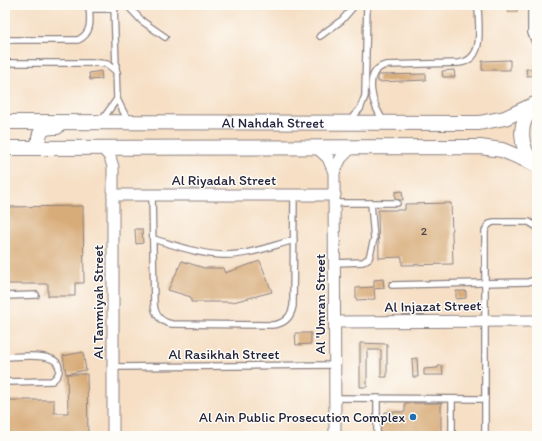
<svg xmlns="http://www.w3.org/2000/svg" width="542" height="441" font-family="Itim,sans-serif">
<rect width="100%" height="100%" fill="#fdfcf7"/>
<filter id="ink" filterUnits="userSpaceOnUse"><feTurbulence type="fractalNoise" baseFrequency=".025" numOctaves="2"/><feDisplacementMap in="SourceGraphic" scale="8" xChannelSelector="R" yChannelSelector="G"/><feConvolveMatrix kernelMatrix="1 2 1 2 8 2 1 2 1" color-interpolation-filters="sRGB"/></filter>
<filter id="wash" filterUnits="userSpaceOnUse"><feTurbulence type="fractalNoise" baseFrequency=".012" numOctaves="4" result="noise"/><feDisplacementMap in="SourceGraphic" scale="16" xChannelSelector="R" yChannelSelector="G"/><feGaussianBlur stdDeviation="0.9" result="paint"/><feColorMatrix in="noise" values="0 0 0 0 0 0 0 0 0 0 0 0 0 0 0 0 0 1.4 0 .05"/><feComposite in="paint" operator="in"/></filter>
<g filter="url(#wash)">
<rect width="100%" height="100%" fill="#f6dfc5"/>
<g id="blocks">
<g fill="#d8ac79">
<rect x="508" y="5" width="9" height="7"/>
<polygon points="510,60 510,70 482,70 482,61"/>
<polygon points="526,69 537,69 537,75 527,76"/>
<polygon points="454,70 455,77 443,77 442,71"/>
<polygon points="101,71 102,79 90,80 89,73"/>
<polygon points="426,74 426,80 378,82 378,75"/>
<polygon points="402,191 403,200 395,200 395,192"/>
<polygon points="451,203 453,264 402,265 402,257 379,258 378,210 405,210 405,204"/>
<polygon points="83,206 84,283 75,283 75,296 48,296 48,284 5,284 5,207"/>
<polygon points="135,229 142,229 143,243 136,244"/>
<polygon points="182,261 204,268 223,268 225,273 260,261 272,292 233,302 191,302 191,297 168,290"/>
<polygon points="383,279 384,288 374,289 375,299 356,300 356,288 374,287 374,280"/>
<polygon points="456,291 466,291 466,298 456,299"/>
<polygon points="295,333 311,333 311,344 296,345"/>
<polygon points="360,343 387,344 387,377 381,377 381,350 367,350 367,387 360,387"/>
<polygon points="83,352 86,370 66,374 63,356"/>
<polygon points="417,358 418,377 413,377 412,359"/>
<polygon points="438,366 442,366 443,375 424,375 424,369 438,368"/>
<polygon points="67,374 87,374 88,436 68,436 68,434 5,436 5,400 54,400 54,413 68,413"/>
<polygon points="405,403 441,403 441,435 378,436 378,422 385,422 385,412 405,412"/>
</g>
</g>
</g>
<g filter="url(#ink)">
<use href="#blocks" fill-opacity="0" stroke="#8c8080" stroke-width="1"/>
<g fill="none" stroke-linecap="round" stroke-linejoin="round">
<defs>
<g id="service">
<polyline points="114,5 117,99 124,113 130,120"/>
<polyline points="127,5 142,21 165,37"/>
<polyline points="531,5 531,33 537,47"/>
<polyline points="89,9 115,9"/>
<polyline points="320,36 342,20 355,5"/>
<path d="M5,40h73c15,-7 12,-21 11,-35"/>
<polyline points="5,63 99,63 107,64 117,72"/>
<polyline points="102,120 117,99"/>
<polyline points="349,121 360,109 365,96 367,5"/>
<path d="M384,121c-11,-13 -23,-50 2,-56l73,-2c27,-3 19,-38 19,-58"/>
<path d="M152,195l2,109c1,12 7,18 18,20l100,1c12,-1 19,-8 21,-19l1,-111"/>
<polyline points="335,203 397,203"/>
<path d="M153,239c22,6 45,15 69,16 24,1 49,-9 72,-15"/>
<polyline points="335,263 363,262 369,258 374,239 371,203"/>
<polyline points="392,285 528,282 537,279"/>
<polyline points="5,296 36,295"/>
<path d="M5,357c12,0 53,-6 54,11 1,6 -3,10 -7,13l-47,1"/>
<polyline points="113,367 335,365"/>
<polyline points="335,398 485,399"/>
<polyline points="377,398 377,436"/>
<polyline points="452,399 452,431"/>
<polyline points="485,436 485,231 488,225 493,222 529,222 537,227"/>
</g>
<g id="minor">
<polyline points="317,148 328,158 334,172 335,436"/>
<polyline points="103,149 110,157 113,167 113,436"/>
<polyline points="334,172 341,158 351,148"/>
<polyline points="113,195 335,195"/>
<polyline points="335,322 537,321"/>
</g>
<g id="tertiary">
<path id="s1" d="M5,122l474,1 26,-5 32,-15"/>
<polyline points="5,148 480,147 502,150 533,163"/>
<path d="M39,148c-2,-15 2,-22 18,-21"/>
<path d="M534,164c-15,-17 -17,-43 1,-58"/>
</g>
</defs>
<use href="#service" stroke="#8c8080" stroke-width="8"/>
<use href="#minor" stroke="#8c8080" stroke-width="13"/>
<use href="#tertiary" stroke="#8c8080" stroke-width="16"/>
<use href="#service" stroke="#fff" stroke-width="5.5"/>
<use href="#minor" stroke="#fff" stroke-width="11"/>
<use href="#tertiary" stroke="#fff" stroke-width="14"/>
</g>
</g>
<circle fill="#1f6fb2" stroke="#fdfcf7" stroke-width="1.5" cx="413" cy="417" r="4"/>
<g text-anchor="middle" stroke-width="3" stroke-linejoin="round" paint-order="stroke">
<g font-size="12" fill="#50444a">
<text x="424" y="235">2</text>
</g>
<g font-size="14" fill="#22223b" stroke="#fdfcf7">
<text dy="5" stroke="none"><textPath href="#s1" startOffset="268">Al Nahdah Street</textPath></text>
<text x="224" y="185">Al Riyadah Street</text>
<text transform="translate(98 302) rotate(-90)" y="5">Al Tanmiyah Street</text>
<text transform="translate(320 304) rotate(-90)" y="5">Al 'Umran Street</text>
<text transform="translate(433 306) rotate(-1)" y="5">Al Injazat Street</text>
<text x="224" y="359">Al Rasikhah Street</text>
</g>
<g font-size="14" fill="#22223b" stroke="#fdfcf7" text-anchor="end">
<text x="405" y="422">Al Ain Public Prosecution Complex</text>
</g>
</g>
<rect width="542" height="441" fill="none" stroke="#fdfcf7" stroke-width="20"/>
</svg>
